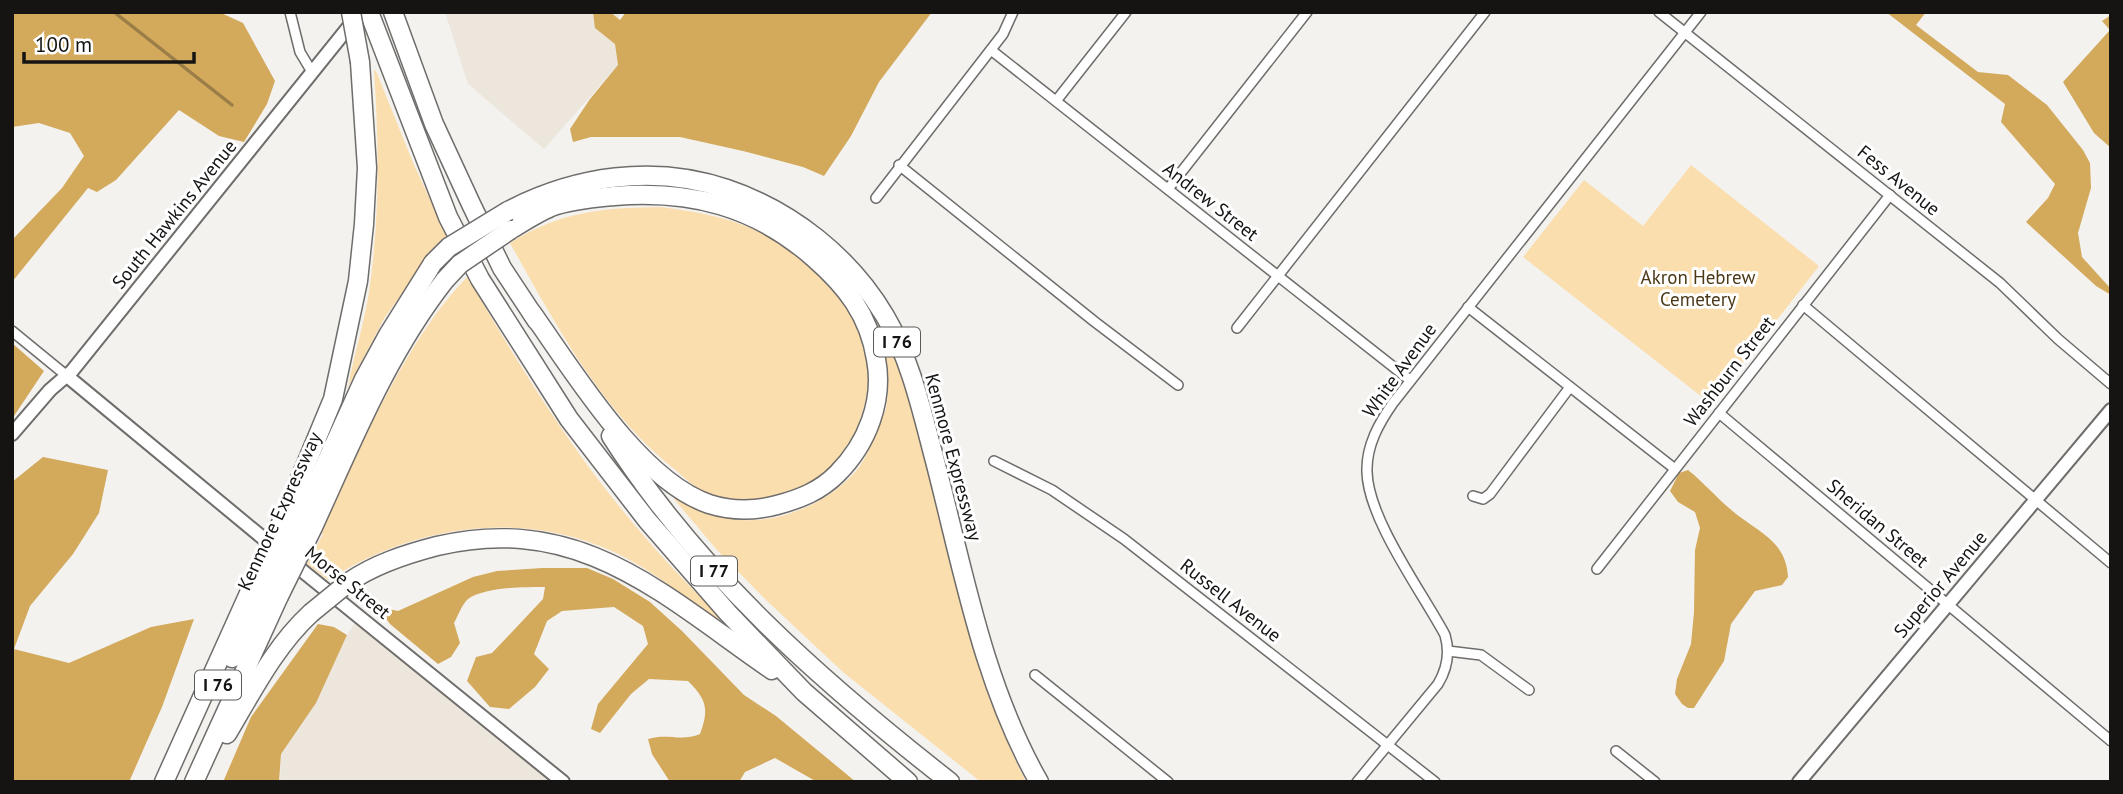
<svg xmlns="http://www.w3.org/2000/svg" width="2123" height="794" font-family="'PT Sans',sans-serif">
<rect width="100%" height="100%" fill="#f4f2ef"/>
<g fill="#ece6dc">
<polygon points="445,12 620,12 615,44 618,65 544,149 468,84"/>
<polygon points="357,620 552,782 280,782 281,754 316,703 347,635"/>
</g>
<g fill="#fbdeae">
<path d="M374,70l2,1 38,94 34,73 -34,39 -29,40 -37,70c6,-32 16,-63 21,-95 11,-74 10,-148 5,-222z"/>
<polygon points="1691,165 1819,266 1711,404 1523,257 1584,180 1643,226"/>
<path d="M661,207c28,4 56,8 82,18 25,9 47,26 67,43 47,43 73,91 49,154 -7,21 -30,51 -49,62 -12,6 -27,10 -40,13 -21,5 -48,6 -67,-5 -9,-5 -17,-13 -25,-20 -76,-59 -122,-147 -168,-229 51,-32 92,-35 151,-36z"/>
<path d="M467,277c47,79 94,158 152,229 31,39 66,76 101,111l-3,3c-33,-24 -65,-50 -103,-68 -94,-43 -200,-27 -286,28l-21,-16 16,-30 -3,-3c41,-82 83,-188 147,-254z"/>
<path d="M876,317c27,52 41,109 56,166 25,102 46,205 94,299h-45l-137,-109 -79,-74 -48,-49 -43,-51 4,-2c13,8 28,16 43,20 48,12 104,-10 136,-47 10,-13 15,-28 21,-43 2,-6 7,-13 8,-19 6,-30 -5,-62 -10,-91z"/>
</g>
<g fill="#d3a95c">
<polygon points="12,12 219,12 243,23 275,81 267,104 244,142 219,136 179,110 116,180 97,192 88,188 12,282 12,240 62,188 84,156 70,133 39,123 12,127"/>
<polygon points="593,12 610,12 620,20 626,12 932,12 879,82 851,136 824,176 803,167 743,151 680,137 591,137 573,142 570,129 590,99 618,65 615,44 595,28"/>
<polygon points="1886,12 1926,12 1916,25 1978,72 2008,75 2047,105 2083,150 2090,163 2091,188 2078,233 2082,257 2111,289 2111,295 2096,286 2026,222 2048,198 2055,184 2001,122 2005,104"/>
<polygon points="2111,15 2111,148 2094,133 2063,82 2110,30 2102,21"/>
<polygon points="12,343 44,371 12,419"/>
<polygon points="43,457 108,470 99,513 73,554 30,606 14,649 69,663 151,627 194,619 162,707 129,782 12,782 12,482"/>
<path d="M1688,470c15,12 27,26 41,38 25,23 57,30 59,69l-6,8 -27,6 -24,33 -7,37 -30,47h-6l-6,-4 -7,-10 2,-15 14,-35 3,-32 1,-62 5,-22 -5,-16 -17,-10 -8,-11 9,-18z"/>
<path d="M542,568h45l26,11 37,23 32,29 62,64 32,21 80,66h-39l-42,-24 -30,14 -6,10h-69l-18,-28 -4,-15c20,-6 33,3 52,-5 9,-25 7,-34 -12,-53l-39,-2 -18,15 -31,39 -9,-4 7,-25 50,-60 -5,-18 -29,-19 -52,4 -15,10 -13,33 15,15 -14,18 -26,22 -19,-2 -23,-26 9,-24 16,-4 19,-20 32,-34 2,-12c-20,0 -60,0 -77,12 -6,5 -10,17 -14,24l6,20 -9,14 -13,7 -48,-40 -8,-11 6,-4 10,2 75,-34 24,-6z"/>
<polygon points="318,624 334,627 347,635 316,703 281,754 279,782 223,782 251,717"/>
</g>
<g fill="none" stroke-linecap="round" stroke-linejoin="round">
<polyline stroke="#9b7d47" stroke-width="3.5" points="114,12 232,105"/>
<defs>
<g id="minor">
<polyline points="290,12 300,52 312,72"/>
<polyline points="1659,12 2000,283 2058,339 2111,384"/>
<polyline points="991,50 1410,380"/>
<polyline points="1056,101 1126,12"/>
<polyline points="899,165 1095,322 1178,385"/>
<polyline points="1168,189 1307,12"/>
<polyline points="876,198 1003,34 1013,12"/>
<polyline points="1803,305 2111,563"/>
<polyline points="1468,307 1675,469"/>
<polyline points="1237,328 1485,12"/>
<polyline points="12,331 67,376"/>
<polyline points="1719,413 2111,741"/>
<polyline points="994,461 1052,490 1124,539 1435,782"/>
<polyline points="1473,496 1483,499 1490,494 1570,387"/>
<polyline points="1597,569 1890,195"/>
<polyline points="1448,651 1481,655 1529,690"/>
<polyline points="1035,675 1168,782"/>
<polyline points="1616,751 1655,782"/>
<path d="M1357,782l81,-98c9,-15 12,-32 7,-49 -23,-43 -77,-116 -78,-163 -1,-26 12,-49 26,-69l308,-391"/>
</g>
<g id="tertiary">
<polyline points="67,376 275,548"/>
<polyline points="12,434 50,390 72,371 355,19"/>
<polyline points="289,560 563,782"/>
<polyline points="1799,782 2111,410"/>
</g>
<g id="motorway">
<polyline points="369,12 448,217 480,279 569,419 647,520 728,613 804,692 908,782"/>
<polyline points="393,12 434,124 471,204 502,268 537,321"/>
<path d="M508,211c67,-35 146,-47 219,-22 65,22 123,68 158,127 26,44 37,96 50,145 28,108 48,223 104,321"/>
<path d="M510,230c13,-8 27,-17 41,-23 19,-7 43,-9 63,-11 77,-6 141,10 200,62 32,28 55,57 62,101 8,42 -9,85 -39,115 -17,17 -37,25 -60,31 -22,6 -46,6 -68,-1 -70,-24 -135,-132 -177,-191"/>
<path d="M611,436c88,138 211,246 339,346"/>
<polyline points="287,510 333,399 358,281 364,224 367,168 360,62"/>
<polyline points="300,520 364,379 388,335 433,263"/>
<path d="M313,527c39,-85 74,-173 132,-247"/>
<path d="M349,582c26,-18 57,-28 88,-36 143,-34 226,49 335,124"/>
<polyline points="232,658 266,589"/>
<path d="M227,734c25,-42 48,-88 84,-121"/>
<polyline points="164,782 255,580"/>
<polyline points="194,782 279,596"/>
</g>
</defs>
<use href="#minor" stroke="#6f6d6b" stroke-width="12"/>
<use href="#tertiary" stroke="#6f6d6b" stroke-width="16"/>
<use href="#motorway" stroke="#6f6d6b" stroke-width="21"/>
<use href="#minor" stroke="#fff" stroke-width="9"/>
<use href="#tertiary" stroke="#fff" stroke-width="12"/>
<use href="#motorway" stroke="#fff" stroke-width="18"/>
<defs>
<g id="motorway-bridge">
<polyline points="351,12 360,62"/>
<polyline points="433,263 449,247 508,211"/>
<polyline points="445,280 460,264 510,230"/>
<polyline points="255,580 287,510"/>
<polyline points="266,589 300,520"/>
<polyline points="279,596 313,527"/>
<polyline points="311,613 349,582"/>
</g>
</defs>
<use href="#motorway-bridge" stroke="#6f6d6b" stroke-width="21" stroke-linecap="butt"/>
<use href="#motorway-bridge" stroke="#fff" stroke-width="18"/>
</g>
<g text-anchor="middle" stroke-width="6" stroke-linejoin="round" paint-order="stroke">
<g fill="#fff" stroke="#5b5a5a" stroke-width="2">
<rect x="874" y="327.5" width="46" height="29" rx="5"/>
<rect x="691" y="556.5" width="46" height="29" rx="5"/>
<rect x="195" y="670.5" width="46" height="29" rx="5"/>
</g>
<g font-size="18" font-weight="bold" fill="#151413">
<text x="897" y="348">I 76</text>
<text x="714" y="577">I 77</text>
<text x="218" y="691">I 76</text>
</g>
<g font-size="19" fill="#151413" stroke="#fff">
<text transform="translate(1899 180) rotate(39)" y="7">Fess Avenue</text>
<text transform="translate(1211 201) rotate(38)" y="7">Andrew Street</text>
<text transform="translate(174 214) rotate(-51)" y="7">South Hawkins Avenue</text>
<text transform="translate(1399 370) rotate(-54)" y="7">White Avenue</text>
<text transform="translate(1729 371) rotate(-52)" y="7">Washburn Street</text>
<text transform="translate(954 457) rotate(75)" y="7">Kenmore Expressway</text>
<text transform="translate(279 511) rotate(-65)" y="7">Kenmore Expressway</text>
<text transform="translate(1878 523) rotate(40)" y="7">Sheridan Street</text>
<text transform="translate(348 582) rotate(39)" y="7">Morse Street</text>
<text transform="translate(1940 584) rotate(-50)" y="7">Superior Avenue</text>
<text transform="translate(1231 600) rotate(38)" y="7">Russell Avenue</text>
</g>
<g font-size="19" fill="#4b3918" stroke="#fff">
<text x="1698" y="284">Akron Hebrew<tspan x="1698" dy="22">Cemetery</tspan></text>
</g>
</g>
<rect width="2123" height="794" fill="none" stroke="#151413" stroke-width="28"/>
<path d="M24 52v10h170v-10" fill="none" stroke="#151413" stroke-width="3.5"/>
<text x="35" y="52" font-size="21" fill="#151413" stroke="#ffffff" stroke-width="5" paint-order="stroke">100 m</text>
</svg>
